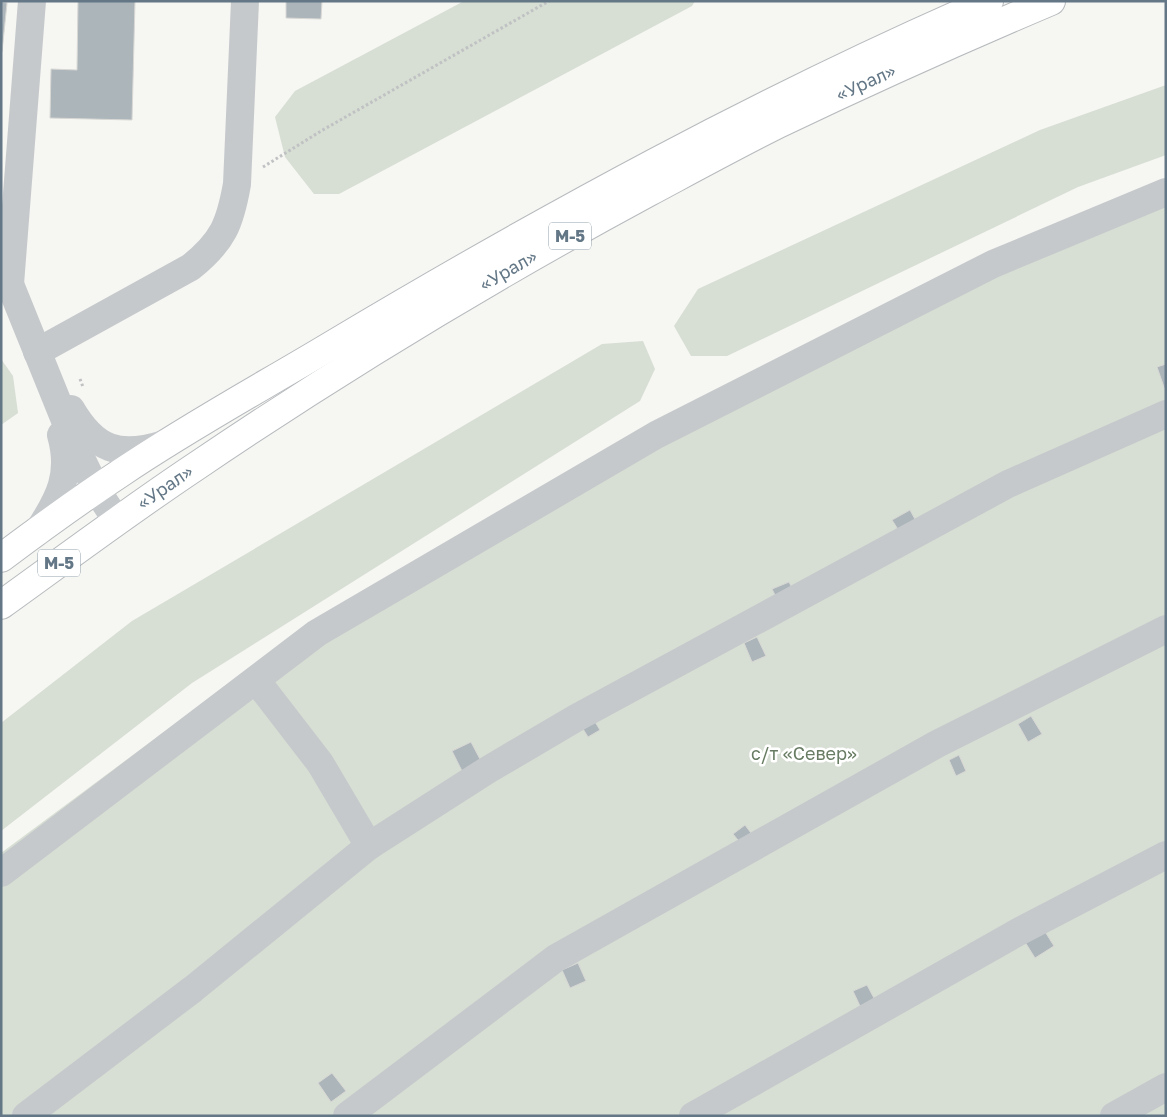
<svg xmlns="http://www.w3.org/2000/svg" width="1167" height="1117" font-family="'Golos Text',sans-serif">
<rect width="100%" height="100%" fill="#f6f6f2"/>
<g fill="#d7ded3">
<polygon points="464,1 695,1 692,6 339,194 314,194 285,157 275,117 295,91"/>
<polygon points="1166,85 1166,155 1078,187 727,356 691,356 674,326 698,289 1040,130"/>
<polygon points="1166,180 1166,1116 1,1116 1,853 308,625"/>
<polygon points="643,341 655,369 640,401 192,683 1,831 1,723 132,621 602,344"/>
<polygon points="1,359 13,376 18,413 1,425"/>
</g>
<g fill="#acb5ba" stroke="#d8d8d5">
<polygon points="78,1 135,1 132,120 50,118 51,69 77,70"/>
<polygon points="286,1 322,1 321,19 286,18"/>
<polygon points="1,2 7,3 2,52 1,52"/>
<polygon points="1166,364 1166,393 1157,367"/>
<polygon points="910,510 916,521 899,531 892,520"/>
<polygon points="789,582 795,594 778,601 772,589"/>
<polygon points="757,637 766,656 752,662 744,643"/>
<polygon points="1031,716 1042,734 1028,742 1018,724"/>
<polygon points="592,717 600,730 588,737 580,724"/>
<polygon points="471,742 481,761 462,771 452,751"/>
<polygon points="959,755 966,771 956,776 949,760"/>
<polygon points="745,825 754,837 742,845 733,834"/>
<polygon points="1044,930 1054,946 1035,958 1025,942"/>
<polygon points="578,963 586,981 570,988 562,970"/>
<polygon points="867,985 875,1000 860,1006 853,991"/>
<polygon points="332,1073 346,1091 331,1102 318,1083"/>
</g>
<g fill="none" stroke-linecap="round" stroke-linejoin="round">
<defs>
<g id="highway">
<path d="M1,558c40,-30 80,-59 121,-86 68,-46 140,-85 210,-127 213,-127 429,-245 657,-344"/>
<path id="s1" d="M1,605c64,-46 128,-94 194,-138 146,-99 298,-191 454,-275 43,-23 85,-46 129,-68 90,-43 181,-84 273,-123"/>
</g>
</defs>
<use href="#highway" stroke="#b7bbbe" stroke-width="30"/>
<g stroke="#bfc1c3" stroke-width="3" stroke-dasharray="2.5 2.5" stroke-linecap="butt">
<polyline points="263,167 321,131 549,1"/>
<polyline points="80,379 83,387"/>
</g>
<g stroke="#c5c9cc" stroke-width="28">
<polyline points="3,267 77,450 96,489 117,521"/>
<polyline points="10,284 32,1"/>
<path d="M37,352l154,-85c32,-26 39,-43 46,-83l8,-183"/>
<path d="M71,409c24,41 48,49 93,35"/>
<path d="M38,531c22,-33 34,-57 23,-96"/>
<polyline points="256,680 320,763 369,846"/>
<polyline points="1,873 317,633 656,435 993,264 1166,192"/>
<polyline points="26,1116 193,989 369,846 486,771 576,718 1008,484 1166,414"/>
<polyline points="347,1116 556,958 937,744 1166,629"/>
<polyline points="693,1116 1020,931 1166,855"/>
<polyline points="1114,1116 1166,1087"/>
</g>
<use href="#highway" stroke="#fff" stroke-width="28"/>
</g>
<g text-anchor="middle" stroke-width="5" stroke-linejoin="round" paint-order="stroke">
<g fill="#fff" stroke="#92a0aa" stroke-width="1">
<rect x="549" y="222.5" width="42" height="27" rx="4"/>
<rect x="38" y="549.5" width="42" height="27" rx="4"/>
</g>
<g font-size="16" font-weight="bold" fill="#637786">
<text x="570" y="242">М-5</text>
<text x="59" y="569">М-5</text>
</g>
<g font-size="18" fill="#637786" stroke="#fff">
<text dy="6" stroke="none"><textPath href="#s1" startOffset="1012">«Урал»</textPath></text>
<text dy="6" stroke="none"><textPath href="#s1" startOffset="608">«Урал»</textPath></text>
<text dy="6" stroke="none"><textPath href="#s1" startOffset="202">«Урал»</textPath></text>
</g>
<g font-size="18" fill="#687c63" stroke="#fff">
<text x="804" y="760">с/т «Север»</text>
</g>
</g>
<rect width="1167" height="1117" fill="none" stroke="#637786" stroke-width="5"/>
</svg>
